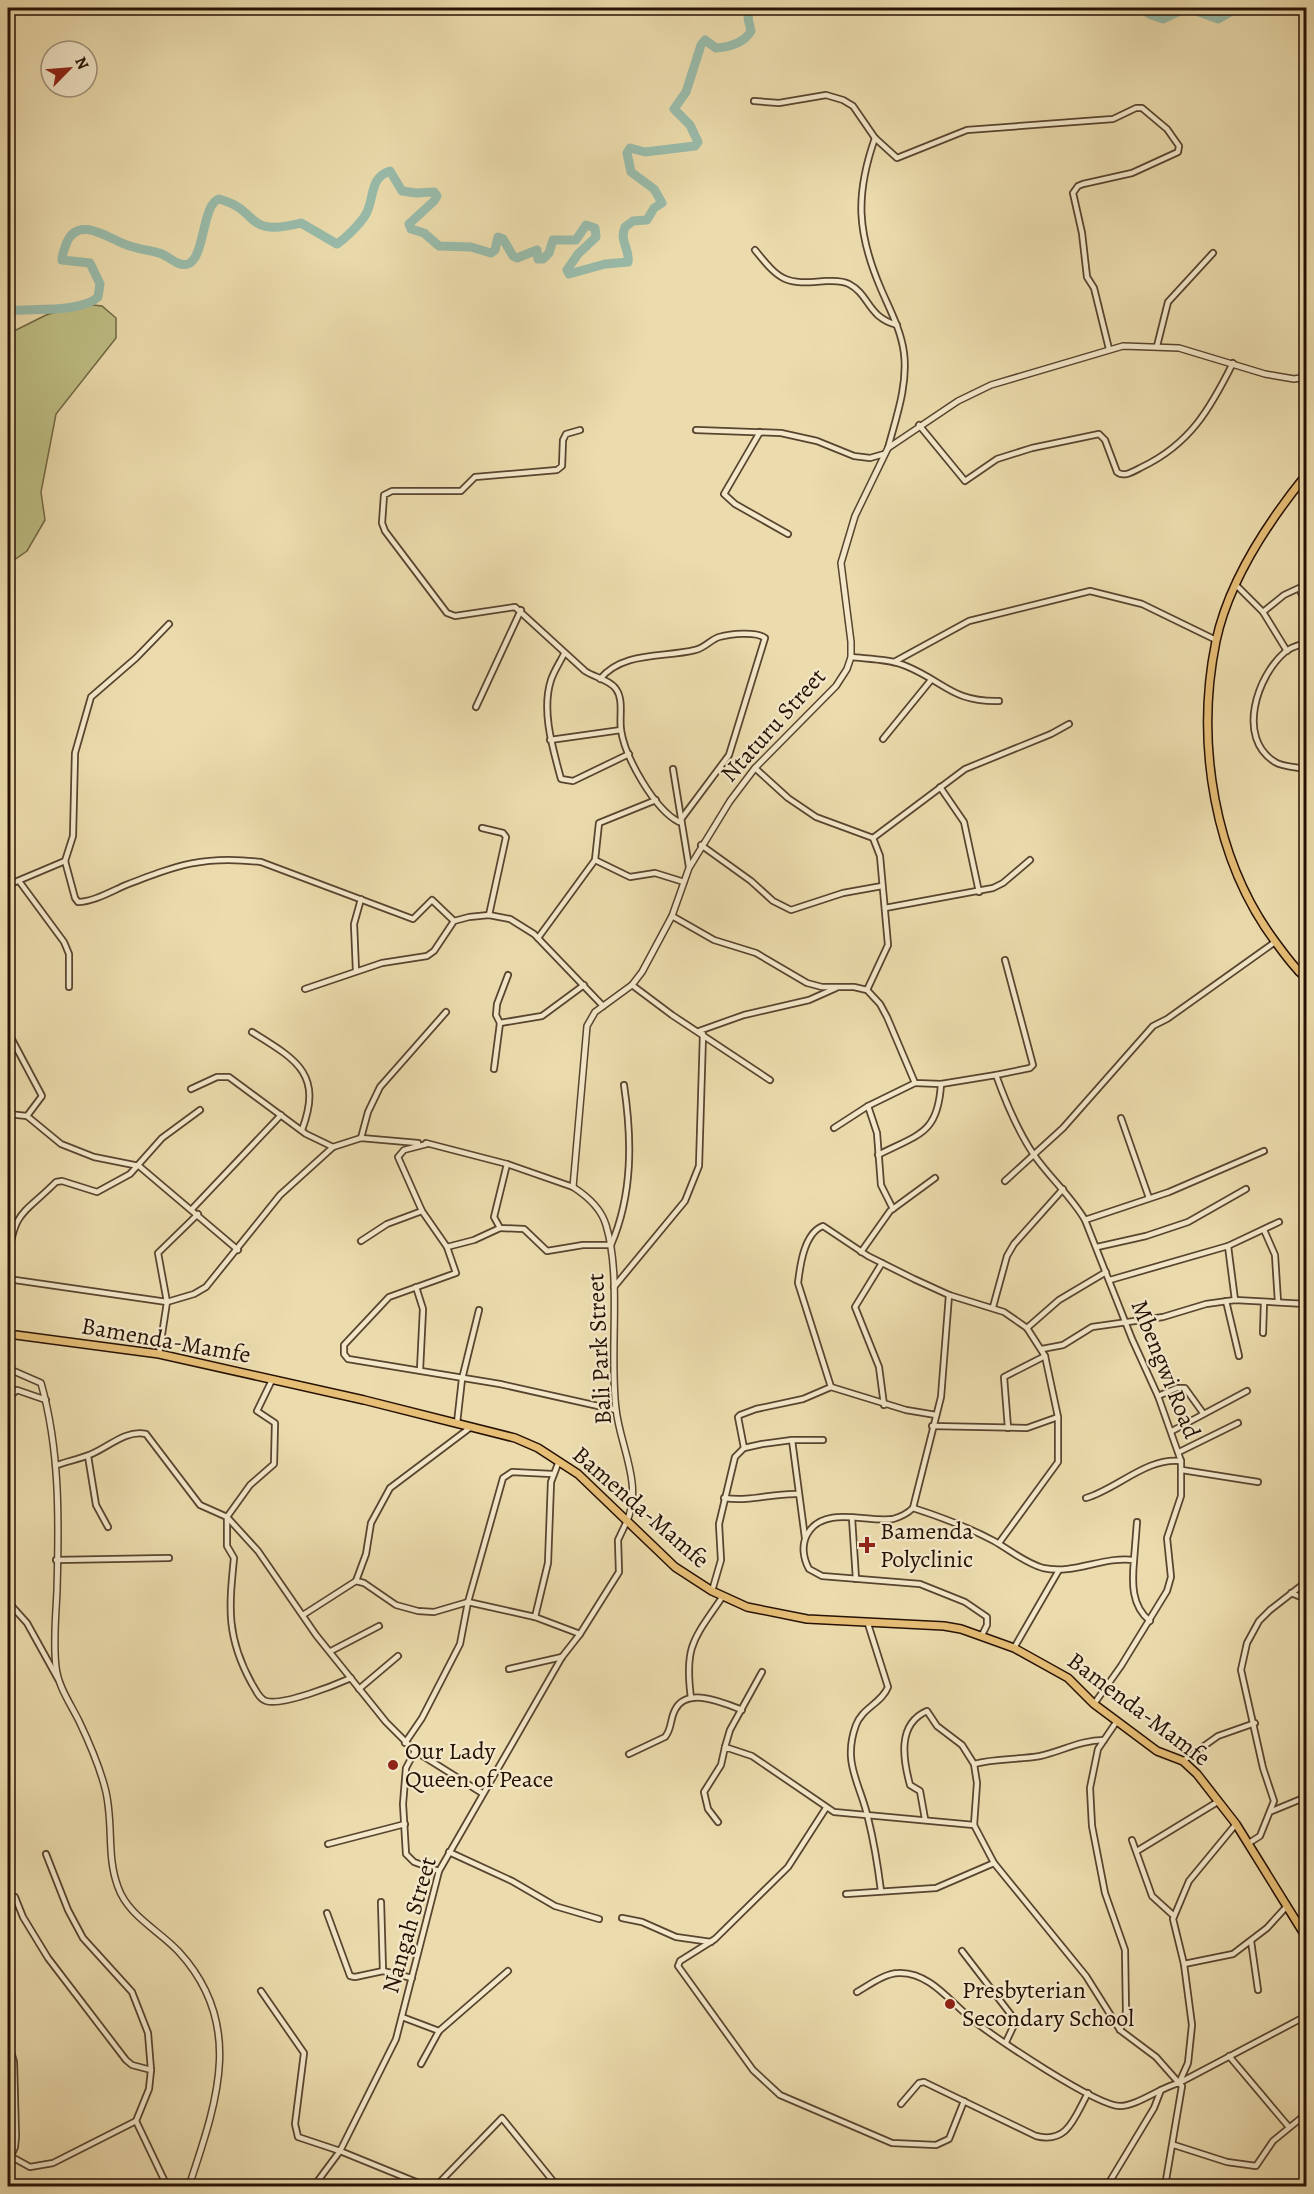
<svg xmlns="http://www.w3.org/2000/svg" width="1314" height="2194" font-family="Alegreya,serif">
<rect width="100%" height="100%" fill="#ecdcad"/>
<filter id="stains"><feTurbulence type="fractalNoise" baseFrequency=".00333" numOctaves="4"/><feColorMatrix values="0 0 0 0 .2 0 0 0 0 .09 0 0 0 0 .02 0 0 0 .5 -.17"/></filter>
<radialGradient id="worn" r=".72"><stop offset=".6" stop-color="#630" stop-opacity="0"/><stop offset="1" stop-color="#630" stop-opacity=".3"/></radialGradient>
<polygon fill="#bebf85" stroke="#726845" stroke-width="1.5" points="83,304 102,306 116,318 116,338 56,414 41,492 45,520 27,551 8,564 8,334 46,315"/>
<g fill="none" stroke-linecap="round" stroke-linejoin="round">
<g stroke="#99bcab" stroke-width="9">
<polyline points="1141,8 1149,14 1163,19 1186,8"/>
<polyline points="1188,8 1218,19 1237,8"/>
<path d="M8,311c24,-3 73,2 90,-14l2,-13 -10,-21 -28,-3c0,-7 3,-12 5,-18 12,-27 42,-3 60,3 11,4 21,5 32,8 9,2 18,14 29,11 17,-6 14,-60 31,-65 42,11 24,39 82,24l36,21c9,-6 24,-21 29,-30 9,-17 3,-36 24,-43l12,20 14,2 18,-1 3,4 -3,5 -25,23 2,5 13,4 15,13 32,1 20,6 4,-3 3,-13 5,2 10,17 4,2 20,-8 1,9h5l6,-6 4,-13h23l10,-15 9,3 1,9 -18,17 -11,16 2,4 36,-10 23,-2c2,-13 -9,-21 -3,-35l8,-6 14,-1 7,-12 8,-5 -8,-14 -23,-17 -4,-19 3,-5 15,4 50,-6 3,-4 -8,-17 -16,-16 12,-17 15,-47 4,-5 11,8c13,-1 28,-5 35,-17l-3,-13 2,-10"/>
</g>
<defs>
<g id="minor">
<polyline points="754,101 779,103 826,95 843,100 853,106 875,138 897,158 967,130 1113,119 1136,108 1142,108 1167,129 1179,146 1178,152 1132,173 1083,184 1078,186 1073,193 1082,233 1087,277 1094,288 1109,349"/>
<path d="M875,138c-20,57 -18,95 6,151 9,21 20,41 23,64 4,32 -8,65 -16,95"/>
<path d="M755,250c25,31 30,35 71,31 7,0 16,-1 23,3 21,11 18,33 48,41"/>
<polyline points="1157,346 1168,302 1213,253"/>
<path d="M919,425l46,56 32,-22 35,-11 67,-14 6,6 12,32c7,6 17,-1 25,-5 48,-23 68,-58 91,-104"/>
<path d="M580,430l-14,4 -3,6 -1,26 -5,4 -82,7 -14,14h-69l-8,4 -2,28 3,8 62,82 8,3 60,-9 70,64c9,6 25,9 31,18 8,11 3,28 5,41 4,27 33,79 58,92l50,-67 36,-117c-9,-7 -35,-4 -46,-1 -9,3 -14,11 -24,13 -32,8 -72,1 -95,29"/>
<polyline points="696,430 781,433 817,441 854,456 870,458 884,454"/>
<polyline points="760,432 724,494 735,504 788,534"/>
<polyline points="1237,586 1263,612 1287,651"/>
<polyline points="1263,612 1284,595 1299,588 1306,604"/>
<path d="M1306,643c-7,2 -15,4 -21,9 -28,24 -49,86 -10,110 7,5 22,5 31,7"/>
<path d="M564,654c-4,8 -10,17 -13,26 -10,31 2,69 10,99l12,2 56,-27"/>
<path d="M851,657c18,2 39,2 55,9 39,16 46,36 93,35"/>
<polyline points="894,662 969,621 1090,591 1142,604 1216,640"/>
<polyline points="476,707 521,610"/>
<polyline points="883,739 931,680"/>
<polyline points="550,740 621,730"/>
<polyline points="755,768 788,798 816,817 873,838 880,856 888,945 867,990"/>
<polyline points="673,769 689,867"/>
<polyline points="940,787 964,822 979,892"/>
<polyline points="482,828 503,833 506,837 489,915"/>
<polyline points="873,838 965,769 1051,734 1069,724"/>
<polyline points="701,845 751,881 773,901 791,910 843,893 882,886"/>
<polyline points="595,860 630,877 655,873 684,882"/>
<path d="M65,861l10,37 3,4c15,0 34,-11 48,-17 52,-20 78,-30 135,-23l152,57 19,-19 22,21"/>
<polyline points="19,881 64,942 69,954 69,987"/>
<polyline points="8,885 65,861 73,836 75,753 91,697 136,658 169,624"/>
<polyline points="885,908 993,888 1003,883 1030,860"/>
<path d="M672,916l42,24 42,13 51,30 15,4h32l13,3 13,14 7,13 28,66 26,1 55,-9c10,28 21,55 38,80 16,23 37,41 51,65l47,119 26,57 23,65v35l-14,42 4,39 -4,14 -46,75 -27,38"/>
<polyline points="538,938 595,860 599,823 656,800"/>
<polyline points="356,971 354,924 361,899"/>
<polyline points="1298,972 1306,965"/>
<polyline points="632,985 672,1015 770,1080"/>
<polyline points="305,989 382,963 427,956 434,951 454,921 469,917 489,915 510,919 534,934 603,1006"/>
<polyline points="500,1023 542,1016 584,985"/>
<polyline points="699,1031 744,1015 809,1000 836,988"/>
<polyline points="8,1032 42,1096 27,1116"/>
<path d="M252,1032c45,28 71,42 50,98"/>
<polyline points="494,1069 500,1023 496,1015 497,1004 508,975"/>
<polyline points="996,1075 1030,1068 1033,1065 1005,960"/>
<polyline points="191,1089 217,1077 229,1077 306,1134 333,1147"/>
<polyline points="868,1106 877,1133 881,1185 893,1209"/>
<polyline points="8,1114 27,1116 61,1144 94,1157 139,1166 238,1250"/>
<polyline points="1121,1118 1149,1198"/>
<polyline points="834,1128 868,1106 915,1083"/>
<polyline points="361,1138 368,1112 380,1087 446,1012"/>
<polyline points="426,1143 507,1164 573,1187"/>
<polyline points="427,1144 404,1150 398,1157 422,1211 447,1247 456,1273 389,1297 344,1345 344,1354 348,1359 500,1384 616,1410"/>
<path d="M878,1155c41,-21 60,-21 63,-71"/>
<path d="M507,1164l-13,53 6,11 24,1 23,22 36,-6h28c22,-51 21,-106 13,-160"/>
<polyline points="1005,1181 1063,1128 1153,1026 1167,1019 1275,942"/>
<polyline points="192,1209 281,1115"/>
<polyline points="1085,1220 1169,1192 1264,1151"/>
<polyline points="1264,1230 1275,1255 1278,1302"/>
<polyline points="361,1241 387,1224 422,1211"/>
<polyline points="1228,1246 1235,1300"/>
<polyline points="447,1247 474,1240 500,1228"/>
<polyline points="1097,1247 1146,1236 1188,1222 1246,1189"/>
<polyline points="861,1252 890,1211 935,1178"/>
<path d="M8,1259c7,-50 15,-44 48,-77l6,-1 35,11 33,-18 32,-36 38,-28"/>
<polyline points="882,1263 855,1307 879,1367 884,1405"/>
<polyline points="8,1279 167,1302 158,1253 198,1214"/>
<polyline points="1110,1280 1228,1246 1279,1222"/>
<polyline points="416,1287 423,1309 420,1370"/>
<polyline points="614,1287 685,1201 699,1166 703,1034"/>
<path d="M949,1295l-8,102 -28,111c-5,5 -13,9 -20,11 -26,4 -68,-14 -85,14 -7,11 -5,25 1,36l13,7 98,8 45,18 22,15v8l-5,10"/>
<polyline points="1226,1301 1239,1356"/>
<polyline points="993,1307 1007,1256 1014,1244 1063,1189"/>
<polyline points="1027,1328 1059,1300 1106,1272"/>
<polyline points="1263,1333 1264,1302"/>
<polyline points="1042,1349 1063,1345 1092,1327 1163,1317 1206,1304 1235,1300 1306,1304"/>
<polyline points="159,1354 167,1302 194,1294 206,1287 280,1195 333,1147 361,1138 418,1143"/>
<path d="M272,1380l-15,31 18,12 -1,41 -24,21 -23,32v29l7,12c-5,50 -8,79 18,126 4,6 7,15 14,17 17,5 69,-16 85,-23"/>
<path d="M831,1387l-33,-104c2,-17 6,-50 25,-57l45,30 46,23 35,16 55,17 23,16 18,28 -41,21 4,51"/>
<polyline points="1158,1396 1177,1388 1185,1388 1203,1413"/>
<polyline points="8,1398 17,1390 46,1400"/>
<polyline points="457,1423 462,1379 479,1310"/>
<polyline points="932,1426 1027,1428 1058,1417"/>
<polyline points="1172,1431 1247,1391"/>
<polyline points="792,1440 805,1538"/>
<polyline points="744,1448 738,1417 740,1415 756,1409 803,1399 831,1387 906,1410 936,1415"/>
<polyline points="1179,1452 1238,1423"/>
<polyline points="88,1456 96,1505 108,1527"/>
<path d="M57,1465c11,-4 22,-6 32,-10 17,-6 37,-26 57,-21l54,71 27,12 31,34 58,84 70,87 29,29 67,42"/>
<polyline points="1182,1470 1258,1482"/>
<path d="M724,1498c28,4 47,-5 74,-4"/>
<path d="M1086,1498c31,-9 61,-41 95,-37"/>
<path d="M913,1508c28,9 55,19 81,33 16,9 31,22 49,27 31,7 60,-12 91,-8 -2,22 -3,46 16,61"/>
<polyline points="852,1518 856,1579"/>
<polyline points="999,1543 1058,1462 1058,1417 1045,1356"/>
<polyline points="56,1560 169,1558"/>
<polyline points="1134,1560 1137,1522"/>
<polyline points="356,1581 364,1583 396,1605 418,1611 434,1612 468,1602 535,1617 580,1634"/>
<polyline points="712,1591 721,1560 719,1524 735,1457 744,1448 762,1444 792,1440 823,1440"/>
<polyline points="1291,1593 1306,1599"/>
<polyline points="8,1602 27,1623 58,1679"/>
<polyline points="303,1615 356,1581 366,1554 371,1523 390,1488 471,1427"/>
<polyline points="535,1617 548,1563 551,1482 559,1461"/>
<path d="M868,1624l20,63c-6,16 -26,21 -32,38 -14,38 4,58 12,93 6,24 10,49 13,73"/>
<polyline points="1014,1648 1059,1570"/>
<polyline points="331,1651 379,1626"/>
<polyline points="509,1669 562,1657"/>
<polyline points="359,1689 398,1656"/>
<path d="M691,1698c-7,-53 3,-59 32,-102"/>
<polyline points="1117,1721 1098,1749 1090,1788 1092,1826 1105,1893 1125,1950 1126,2012 1120,2030"/>
<polyline points="405,1743 422,1718 460,1644 468,1602 503,1478 512,1472 552,1474"/>
<polyline points="725,1747 730,1730 762,1672"/>
<polyline points="415,1751 406,1768 403,1804 406,1854 414,1862 439,1871"/>
<path d="M629,1754l36,-17c7,-8 5,-18 10,-27 12,-24 49,-7 67,0"/>
<polyline points="1183,1761 1218,1736 1255,1723"/>
<path d="M974,1764c22,-6 43,-4 66,-8 22,-5 41,-16 64,-16"/>
<polyline points="826,1808 788,1867 715,1939 680,1961 678,1966 753,2070 780,2095 892,2143 936,2145 949,2139 964,2101"/>
<polyline points="1272,1811 1306,1797"/>
<path d="M925,1819l-5,-28 -10,-6c-7,-26 -13,-61 17,-74l10,15 25,19 12,19 3,19 -3,42"/>
<polyline points="718,1822 708,1809 704,1792 721,1765 725,1747 752,1756 834,1812 974,1825 994,1863 1086,1976 1120,2030 1156,2057 1179,2083"/>
<polyline points="1132,1840 1152,1896 1174,1916"/>
<polyline points="1249,1843 1260,1836 1274,1801 1263,1768 1241,1670 1247,1643 1259,1621 1270,1610 1306,1582"/>
<polyline points="328,1844 405,1824"/>
<polyline points="1137,1851 1219,1801"/>
<polyline points="449,1852 512,1881 555,1906 599,1919"/>
<polyline points="46,1854 68,1910 83,1938 132,1992 148,2033 151,2070"/>
<polyline points="846,1894 936,1888 994,1863"/>
<polyline points="381,1902 383,1971"/>
<polyline points="327,1913 350,1976 355,1977 383,1971 412,1978"/>
<polyline points="622,1918 642,1922 676,1937 711,1942"/>
<polyline points="1251,1941 1258,1990"/>
<polyline points="962,1951 1012,2016 1014,2025 1006,2042"/>
<polyline points="1184,1964 1233,1954 1267,1928 1287,1906"/>
<polyline points="261,1991 304,2053 295,2124 298,2137 340,2151 426,2186"/>
<path d="M857,1992c12,-7 28,-19 42,-19 31,-1 52,30 75,48 22,17 122,85 146,85 17,0 41,-19 59,-23"/>
<polyline points="402,2017 439,2031"/>
<polyline points="8,2042 14,2062 16,2136 15,2147 8,2162"/>
<polyline points="1229,2056 1288,2126"/>
<polyline points="421,2064 439,2031 508,1971"/>
<polyline points="1179,2083 1188,2063 1192,2025 1184,1964 1173,1919 1189,1881 1236,1824"/>
<path d="M901,2104l18,-21 5,-1 112,54c32,8 38,-18 52,-43"/>
<polyline points="136,2121 167,2186"/>
<polyline points="1174,2145 1227,2162 1256,2166 1273,2141 1306,2114"/>
<polyline points="10,2156 30,2167 53,2163 136,2121 149,2089 151,2070 132,2065 126,2060 48,1958 23,1917 15,1897"/>
<polyline points="314,2186 340,2151 396,2039 439,1871 562,1657 580,1634 619,1572 618,1540 627,1521"/>
<polyline points="436,2186 502,2118 557,2186"/>
<polyline points="1107,2186 1154,2108 1161,2090"/>
<polyline points="1165,2186 1182,2086 1179,2083 1306,2016"/>
</g>
<g id="tertiary">
<path d="M9,1335v34l32,14c19,67 18,137 16,207 -1,25 -4,51 -1,77 2,19 14,36 23,54 10,21 20,44 26,67 9,33 1,68 13,99 10,29 42,44 61,65 67,73 37,152 10,234"/>
<path d="M627,1521c16,-37 -7,-75 -11,-112 -7,-57 6,-132 -10,-184 -5,-17 -19,-29 -33,-38l14,-161 8,-14 37,-27 10,-13 30,-56 17,-48 41,-67 25,-33 81,-82 11,-17 4,-12v-15l-10,-79 14,-47 33,-68 70,-47 33,-16 132,-39 56,2 86,26 29,5 12,-2"/>
</g>
<path id="primary" d="M1306,475c-38,47 -77,105 -90,166 -21,102 -2,220 61,303 9,12 18,25 29,34"/>
<polyline id="trunk" points="8,1334 159,1354 364,1400 515,1438 538,1448 578,1474 675,1567 712,1591 747,1607 807,1619 944,1626 961,1629 1014,1648 1068,1678 1094,1704 1157,1751 1183,1761 1197,1774 1236,1824 1306,1937"/>
</defs>
<use href="#minor" stroke="#58442f" stroke-width="8"/>
<use href="#tertiary" stroke="#58442f" stroke-width="8"/>
<use href="#primary" stroke="#261105" stroke-width="10"/>
<use href="#trunk" stroke="#261105" stroke-width="10"/>
<use href="#minor" stroke="#f3e8ca" stroke-width="4.5"/>
<use href="#tertiary" stroke="#f3e8ca" stroke-width="5"/>
<use href="#primary" stroke="#e6be76" stroke-width="7"/>
<use href="#trunk" stroke="#e6be76" stroke-width="7"/>
</g>
<g fill="#8f2418" stroke="#f3e8ca" stroke-width="2">
<path d="M864 1536h6v6h6v6h-6v6h-6v-6h-6v-6h6z"/>
<circle cx="393" cy="1765" r="6"/>
<circle cx="950" cy="2004" r="6"/>
</g>
<g text-anchor="middle" stroke-width="4.5" stroke-linejoin="round" paint-order="stroke">
<g font-size="24" fill="#261105" stroke="#f3e8ca">
<text transform="translate(773 725) rotate(-48)" y="8">Ntaturu Street</text>
<text transform="translate(166 1340) rotate(10)" y="8">Bamenda-Mamfe</text>
<text transform="translate(599 1349) rotate(-93)" y="8">Bali Park Street</text>
<text transform="translate(1166 1369) rotate(68)" y="8">Mbengwi Road</text>
<text transform="translate(641 1507) rotate(41)" y="8">Bamenda-Mamfe</text>
<text transform="translate(1139 1709) rotate(37)" y="8">Bamenda-Mamfe</text>
<text transform="translate(409 1925) rotate(-74)" y="8">Nangah Street</text>
</g>
<g font-size="24" fill="#261105" stroke="#f3e8ca" text-anchor="start">
<text x="880" y="1539">Bamenda<tspan x="880" dy="28">Polyclinic</tspan></text>
<text x="405" y="1759">Our Lady<tspan x="405" dy="28">Queen of Peace</tspan></text>
<text x="962" y="1998">Presbyterian<tspan x="962" dy="28">Secondary School</tspan></text>
</g>
</g>
<rect width="1314" height="2194" fill="none" stroke="#ecdcad" stroke-width="30"/>
<rect x="9" y="9" width="1296" height="2176" fill="none" stroke="#261105" stroke-width="3"/>
<rect x="15" y="15" width="1284" height="2164" fill="none" stroke="#261105" stroke-width="1.5"/>
<g transform="translate(69 69) rotate(65)"><circle r="28" fill="#f3e8ca" stroke="#a1927b" stroke-width="1.5"/>
<path d="M0-4.5L10 22L0 15L-10 22Z" fill="#8f2418"/>
<text y="-9" font-size="16" font-weight="bold" text-anchor="middle" fill="#261105">N</text>
</g>
<rect width="100%" height="100%" filter="url(#stains)"/>
<rect width="100%" height="100%" fill="url(#worn)"/>
</svg>
